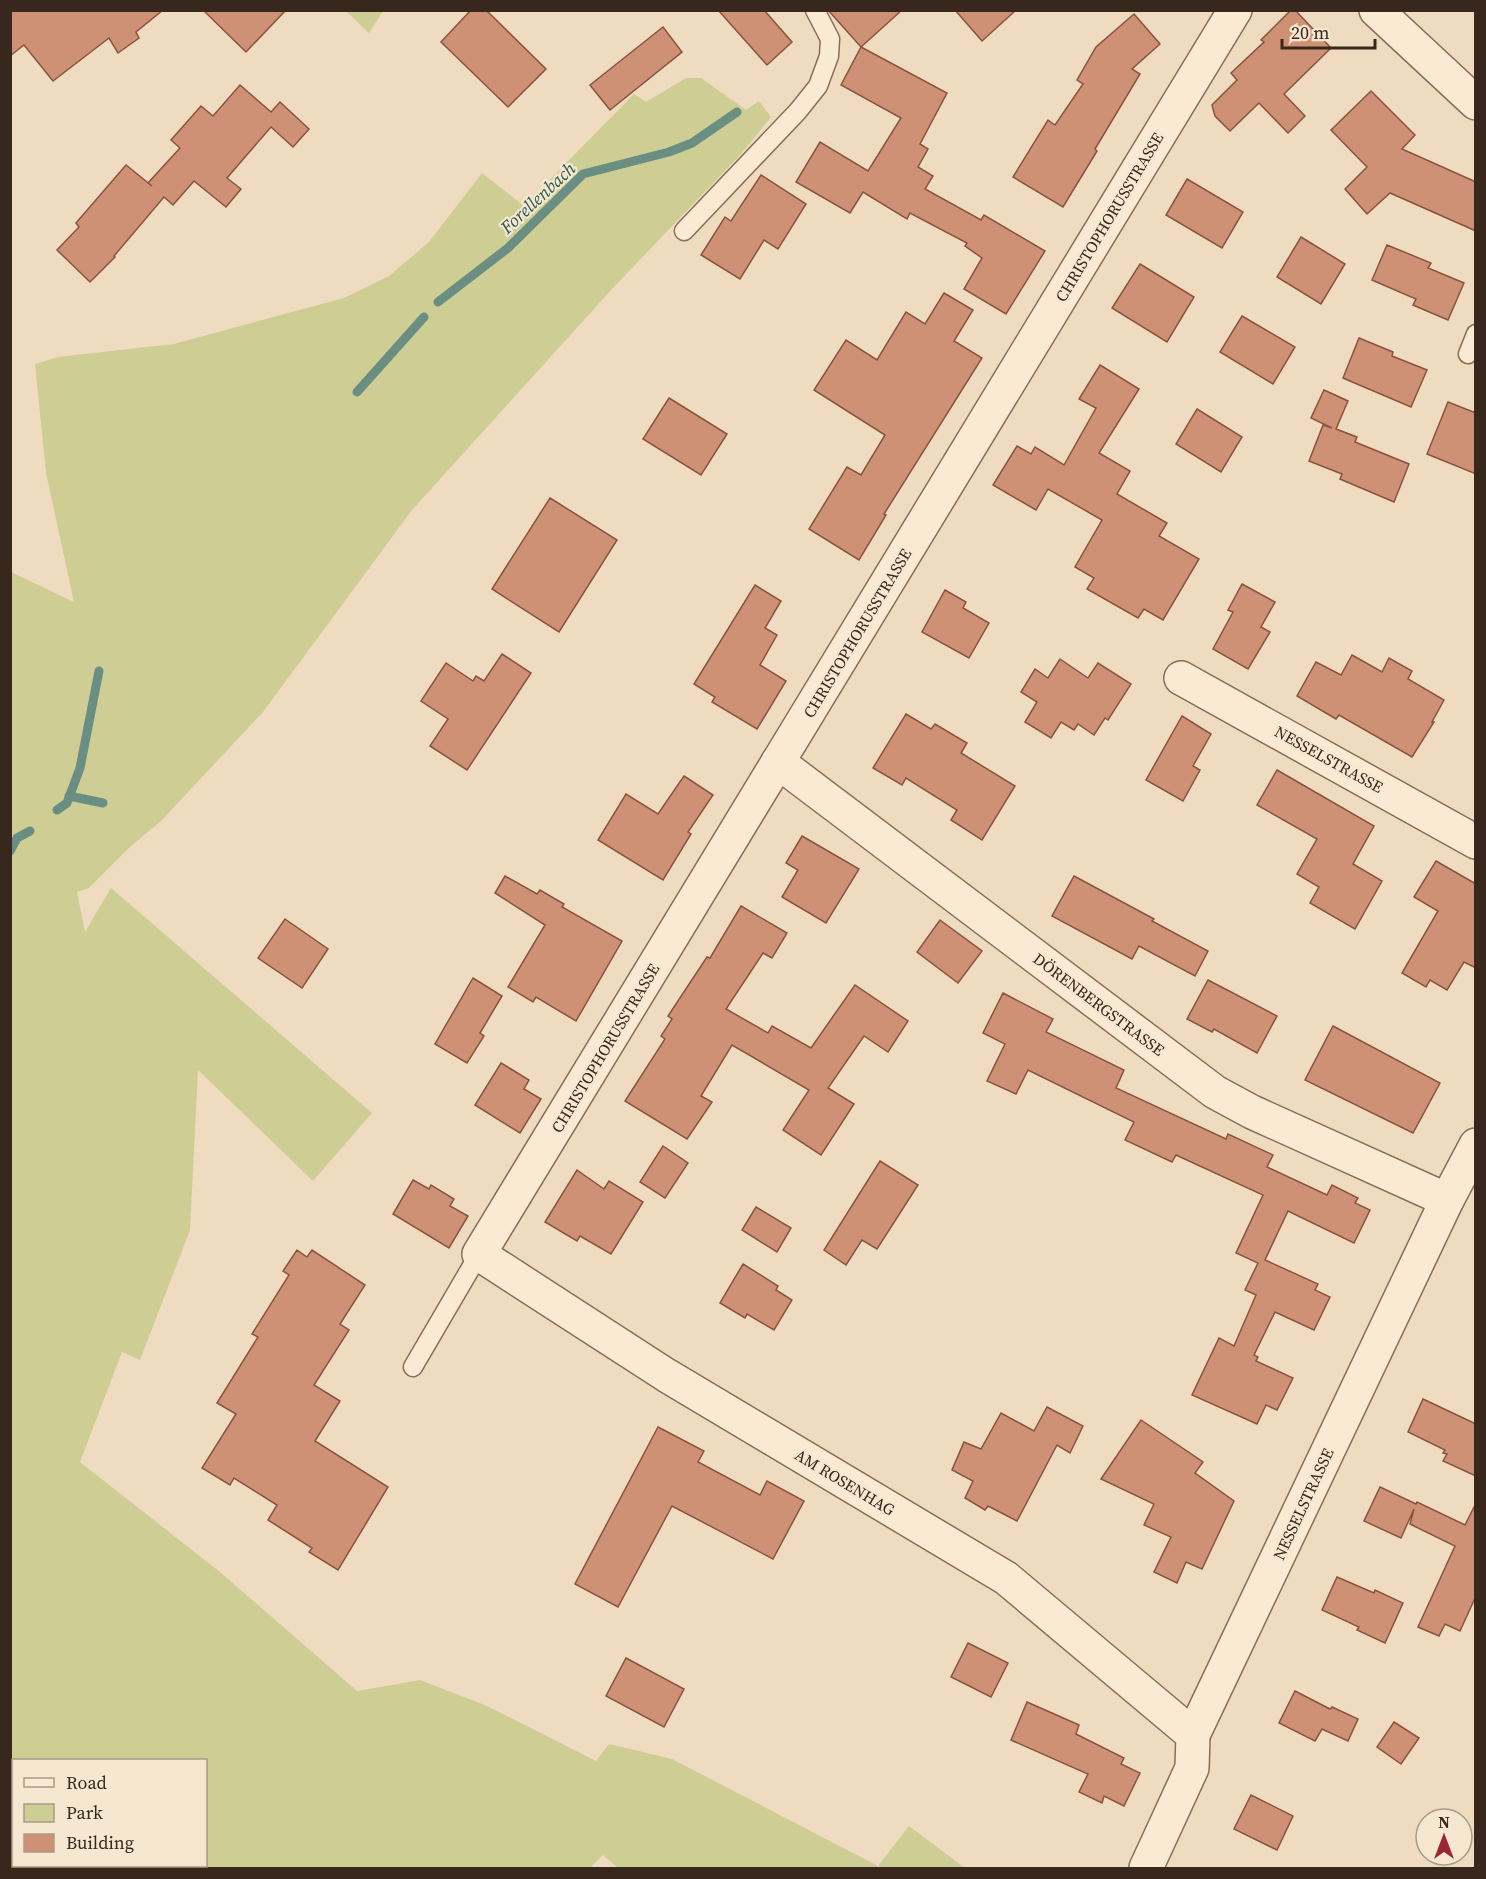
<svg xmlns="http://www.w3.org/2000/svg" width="1486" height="1879" font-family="'Source Serif 4',serif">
<rect width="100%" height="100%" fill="#efdcc0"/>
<g fill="#cdcd94" fill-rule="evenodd">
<polygon points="346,11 383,11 369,33"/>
<path d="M686,78h15l45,32 13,-9 12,16 -30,37 -129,135 -200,221 -149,202 -102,109 -30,25 -42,42 -12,4 8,40 26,-44 261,225 -59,68 -115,-111 -8,160 -50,130 -18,-8 -42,110 140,110 137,119 63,-11 67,26 109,55 13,-17 63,15 206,107 31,-40 56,42h-84l-3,-2 -2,2h-258l-15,-13 -13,13h-579v-1296l63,30 -28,-129 -11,-109 23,-7 116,-13 170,-46 45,-22 40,-34 53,-69 42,33 110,-112 12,8zM206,1760v106h-192v-106z"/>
</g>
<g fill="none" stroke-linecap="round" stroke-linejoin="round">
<g stroke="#6a8f82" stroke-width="9">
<polyline points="438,302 508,248 583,174 669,152 692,143 737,112"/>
<polyline points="357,392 424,317"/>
<polyline points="69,796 103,803"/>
<polyline points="57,810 67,803 80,768 99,671"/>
<polyline points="10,851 17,838 30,831"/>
</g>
</g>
<g fill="#cf9175" stroke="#89533d" stroke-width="1.5">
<polygon points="10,10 163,10 136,32 139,38 118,53 109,38 53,81 24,45 10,56"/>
<polygon points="203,10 286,10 246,52"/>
<polygon points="471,10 486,10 546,69 508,107 441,42"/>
<polygon points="718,10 764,10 792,42 767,65"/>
<polygon points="828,10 902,10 861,47"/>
<polygon points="955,10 1016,10 982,41"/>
<polygon points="1291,10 1295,10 1331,48 1284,94 1305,116 1288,133 1259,103 1230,131 1215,116 1212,105 1237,80 1231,73 1264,42 1261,40"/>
<polygon points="1134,14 1160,44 1132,69 1140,74 1095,149 1097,151 1063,207 1013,177 1048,120 1055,125 1083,84 1077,80 1096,47"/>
<polygon points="663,27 682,52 610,110 590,85"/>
<polygon points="861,47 947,93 920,144 928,149 918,167 933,176 925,189 981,220 984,215 1045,251 1006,314 964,289 982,258 965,246 967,243 910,213 907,219 863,192 850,213 796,182 820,142 868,171 901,118 841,85"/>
<polygon points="240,85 271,112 280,102 309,129 293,147 271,127 227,178 241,189 226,207 194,181 173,205 164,197 114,256 115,257 90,282 57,250 79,227 76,223 126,165 152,186 148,183 180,148 171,140 201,106 213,116"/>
<polygon points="1371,91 1415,135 1402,149 1476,182 1476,231 1390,193 1367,214 1345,189 1367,167 1331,130"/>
<polygon points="761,175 806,204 778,249 764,240 740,279 701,255 725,217 731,221"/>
<polygon points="1187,179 1243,212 1222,248 1166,215"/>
<polygon points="1301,237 1345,264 1321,304 1277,277"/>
<polygon points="1387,245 1431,263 1428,268 1464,283 1448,320 1413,305 1416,299 1372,280"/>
<polygon points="1140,264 1194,297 1167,342 1112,308"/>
<polygon points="944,293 973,310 954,341 982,358 884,514 886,515 859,560 809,529 847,467 861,475 885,435 814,390 846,340 877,360 906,312 925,324"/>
<polygon points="1242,316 1295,347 1273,384 1220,352"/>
<polygon points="1359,338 1393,352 1392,356 1427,370 1411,407 1343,378"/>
<polygon points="1100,365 1139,389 1099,453 1130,471 1117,494 1167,523 1159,536 1199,559 1163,620 1144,609 1138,618 1087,589 1094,578 1075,567 1102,520 1048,489 1036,510 993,485 1017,446 1031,454 1035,447 1064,465 1096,408 1079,399"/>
<polygon points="1324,390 1348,401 1336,429 1357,437 1355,442 1409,464 1394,502 1340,479 1342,474 1309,461 1323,425 1332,428 1311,418"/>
<polygon points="669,398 727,434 701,475 643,439"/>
<polygon points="1448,402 1476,413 1476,474 1427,454"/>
<polygon points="1197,409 1242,437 1221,472 1176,444"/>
<polygon points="550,498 617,540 559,632 492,589"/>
<polygon points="1242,584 1275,602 1261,627 1270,632 1248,669 1213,649 1233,612 1228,610"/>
<polygon points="755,585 781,601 765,628 777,635 760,665 786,681 757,729 712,702 715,697 694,684"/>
<polygon points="945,590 966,602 963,608 989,623 969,658 922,632"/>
<polygon points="502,654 531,673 467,770 430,746 448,719 421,701 446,663 473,681 476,676 484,681"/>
<polygon points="1352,655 1382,672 1389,658 1412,671 1408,679 1444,700 1432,722 1434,722 1412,757 1339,715 1336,719 1297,696 1316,662 1341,675"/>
<polygon points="1060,659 1088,678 1098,663 1131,684 1108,720 1105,718 1094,735 1078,724 1074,730 1061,722 1051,738 1025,722 1037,702 1021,692 1035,669 1048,678"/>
<polygon points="906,714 931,729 935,724 967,743 961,753 1015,786 982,840 951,820 957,810 906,778 902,785 873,768"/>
<polygon points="1182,716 1211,734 1193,766 1200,770 1183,801 1146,780"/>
<polygon points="1277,770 1374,826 1353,864 1382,881 1355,929 1310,903 1319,887 1297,874 1317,839 1257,805"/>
<polygon points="684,776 713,795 688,832 691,834 663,880 598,840 626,794 658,814"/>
<polygon points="802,836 859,869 826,923 782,897 798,870 786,863"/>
<polygon points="1436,861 1476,884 1476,968 1464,962 1447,990 1430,980 1426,987 1402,973 1438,911 1414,897"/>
<polygon points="505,876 537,894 540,890 564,904 562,907 622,941 576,1021 536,997 533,1002 508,987 545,925 495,893"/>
<polygon points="1074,876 1154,919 1152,921 1208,951 1195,976 1139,946 1132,959 1052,916"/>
<polygon points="741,906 787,933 772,958 763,953 726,1009 768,1033 772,1026 811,1048 855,985 908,1021 888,1052 864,1036 828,1088 854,1104 821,1155 783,1130 809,1090 732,1045 701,1096 712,1102 687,1139 625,1101 665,1039 661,1036 672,1019 668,1016 707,957 710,958"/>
<polygon points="285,919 328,949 302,988 258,958"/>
<polygon points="940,920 982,951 958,983 917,952"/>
<polygon points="473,978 502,996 480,1033 484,1036 467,1063 435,1044"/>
<polygon points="1208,980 1277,1016 1257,1053 1214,1029 1212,1032 1187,1019"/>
<polygon points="1003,993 1053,1019 1046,1032 1124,1070 1116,1088 1226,1139 1228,1134 1273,1155 1267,1167 1327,1195 1332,1185 1358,1198 1355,1203 1370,1210 1354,1243 1288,1211 1265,1260 1318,1284 1315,1290 1330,1297 1314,1330 1275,1312 1254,1355 1258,1357 1256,1361 1293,1378 1277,1410 1266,1405 1257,1424 1192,1395 1219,1338 1234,1346 1256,1295 1245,1290 1258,1263 1236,1253 1263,1195 1176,1155 1172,1162 1125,1140 1134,1122 1028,1070 1016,1094 987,1081 1005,1044 983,1033"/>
<polygon points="1333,1026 1440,1083 1413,1133 1305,1080"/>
<polygon points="501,1063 529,1080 524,1089 541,1099 520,1133 475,1105"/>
<polygon points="663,1146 688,1163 665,1198 640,1182"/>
<polygon points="880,1161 918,1185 877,1249 862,1240 846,1265 824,1250"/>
<polygon points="577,1170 604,1189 609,1181 643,1202 611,1254 580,1236 577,1241 545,1222"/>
<polygon points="413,1180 429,1189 431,1185 454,1199 450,1206 468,1216 449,1248 393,1214"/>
<polygon points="756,1207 791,1228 777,1252 742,1230"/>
<polygon points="297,1250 307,1257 312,1250 365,1285 340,1324 349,1330 314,1385 340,1401 315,1441 388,1487 338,1570 309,1552 312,1548 268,1520 277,1505 234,1478 230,1485 202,1468 236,1414 217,1403 258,1337 252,1334 289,1275 283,1271"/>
<polygon points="743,1264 778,1286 776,1290 792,1300 774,1330 747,1314 745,1318 720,1303"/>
<polygon points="1423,1399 1476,1424 1476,1476 1443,1461 1447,1454 1443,1453 1445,1450 1408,1432"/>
<polygon points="1047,1407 1083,1426 1070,1453 1057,1445 1017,1521 988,1506 985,1510 965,1498 973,1481 952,1470 964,1442 981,1449 1001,1413 1034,1431"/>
<polygon points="1141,1420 1203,1462 1195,1473 1234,1501 1202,1569 1186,1562 1177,1583 1154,1572 1171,1537 1144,1525 1154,1504 1101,1479"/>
<polygon points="658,1427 704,1451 698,1462 760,1495 767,1481 804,1501 773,1559 672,1506 618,1607 575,1584"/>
<polygon points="1380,1487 1416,1504 1417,1502 1465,1525 1476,1503 1476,1596 1460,1631 1445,1624 1439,1636 1418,1627 1455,1546 1410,1524 1414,1509 1401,1538 1364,1521"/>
<polygon points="1337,1577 1374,1593 1375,1590 1403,1603 1385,1643 1357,1630 1359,1627 1322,1610"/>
<polygon points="968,1643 1008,1663 991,1697 951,1677"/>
<polygon points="626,1658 684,1689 664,1727 606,1696"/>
<polygon points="1295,1691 1330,1709 1332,1707 1358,1719 1348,1741 1322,1729 1315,1741 1279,1723"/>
<polygon points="1027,1702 1079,1725 1076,1734 1124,1758 1121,1764 1140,1773 1124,1806 1104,1796 1102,1803 1079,1792 1088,1774 1011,1740"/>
<polygon points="1394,1722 1419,1738 1401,1764 1377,1747"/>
<polygon points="1251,1795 1293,1816 1277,1850 1234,1829"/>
</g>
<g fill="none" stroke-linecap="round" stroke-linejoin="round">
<defs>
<g id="lane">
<polyline points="684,231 798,111 818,86 829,56 830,39 815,10"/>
<polyline points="1468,354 1476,334"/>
<polyline points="413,1367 479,1254"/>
</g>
<g id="street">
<polyline points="1376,10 1476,103"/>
<polyline points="1181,678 1476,842"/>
<polyline points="778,762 1215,1092 1252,1112 1447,1200"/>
<polyline points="1193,1735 1006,1578 666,1375 479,1254 1235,10"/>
<polyline points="1146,1868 1192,1768 1193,1735 1447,1200 1476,1145"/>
</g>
</defs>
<use href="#lane" stroke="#896d57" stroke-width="21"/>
<use href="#street" stroke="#896d57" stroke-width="36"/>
<use href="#lane" stroke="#faead4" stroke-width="18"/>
<use href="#street" stroke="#faead4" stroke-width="33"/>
</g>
<g text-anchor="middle" stroke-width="4.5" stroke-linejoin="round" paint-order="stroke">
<g font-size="16" fill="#38271c" stroke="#f6e7d0">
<text transform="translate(1109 217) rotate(-59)" y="6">CHRISTOPHORUSSTRASSE</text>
<text transform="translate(857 633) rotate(-59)" y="6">CHRISTOPHORUSSTRASSE</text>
<text transform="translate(1329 759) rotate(29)" y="6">NESSELSTRASSE</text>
<text transform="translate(1099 1004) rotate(37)" y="6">DÖRENBERGSTRASSE</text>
<text transform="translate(605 1048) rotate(-59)" y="6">CHRISTOPHORUSSTRASSE</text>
<text transform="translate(845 1482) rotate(31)" y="6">AM ROSENHAG</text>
<text transform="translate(1303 1504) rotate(-65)" y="6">NESSELSTRASSE</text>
</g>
<g font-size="18" font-style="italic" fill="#2b5851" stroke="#f6e7d0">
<text transform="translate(538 198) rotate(-43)" y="6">Forellenbach</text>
</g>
</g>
<rect width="1486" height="1879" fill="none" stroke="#38271c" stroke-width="24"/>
<rect x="12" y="1759" width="195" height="108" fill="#f6e7d0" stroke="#aa9a88" stroke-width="1.5"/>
<rect x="24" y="1778" width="30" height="9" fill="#faead4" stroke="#aa9a88" stroke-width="1.5"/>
<text x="66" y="1789" font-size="18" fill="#38271c">Road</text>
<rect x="24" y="1804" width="30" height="18" fill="#cdcd94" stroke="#aa9a88" stroke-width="1.5"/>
<text x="66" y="1819" font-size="18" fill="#38271c">Park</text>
<rect x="24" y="1834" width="30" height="18" fill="#cf9175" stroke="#aa9a88" stroke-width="1.5"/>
<text x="66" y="1849" font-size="18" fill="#38271c">Building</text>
<g transform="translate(1444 1837)"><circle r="28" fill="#f6e7d0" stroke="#aa9a88" stroke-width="1.5"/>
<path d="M0-4.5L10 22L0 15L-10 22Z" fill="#9a2633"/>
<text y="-9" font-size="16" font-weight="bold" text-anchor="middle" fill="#38271c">N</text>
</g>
<path d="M1282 39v9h93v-9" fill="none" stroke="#38271c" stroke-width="3"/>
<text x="1291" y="39" font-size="18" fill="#38271c" stroke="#f6e7d0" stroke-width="4.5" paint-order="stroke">20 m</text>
</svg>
